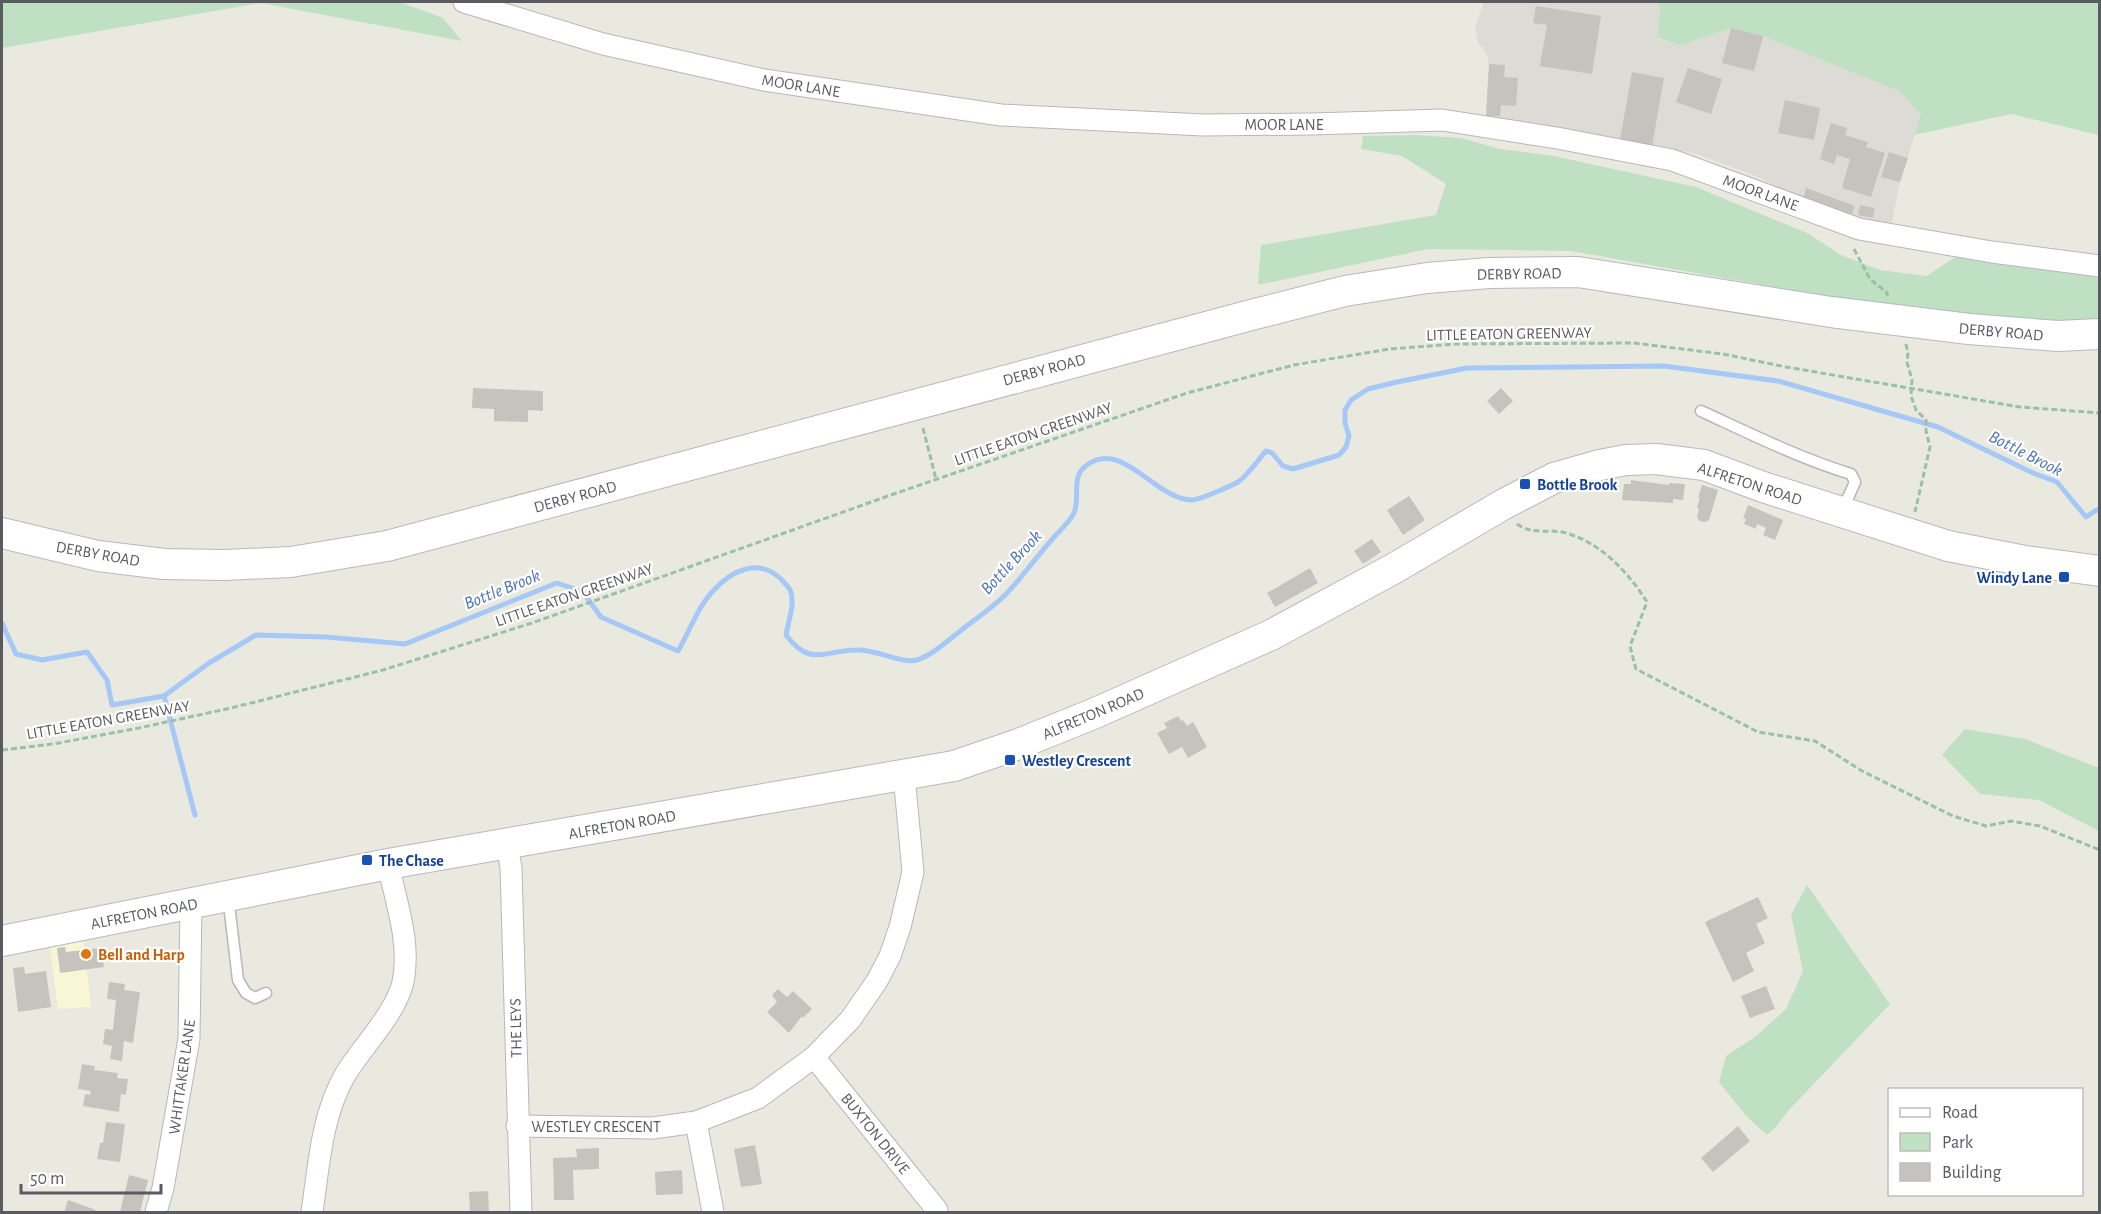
<svg xmlns="http://www.w3.org/2000/svg" width="2101" height="1214" font-family="'Alegreya Sans',sans-serif">
<rect width="100%" height="100%" fill="#eae9e0"/>
<polygon fill="#f9f6d6" points="83,939 91,1007 58,1009 50,945"/>
<polygon fill="#dcdbd5" points="1484,2 1656,2 1660,8 1658,39 1681,45 1731,28 1763,36 1899,91 1921,114 1900,182 1891,226 1853,219 1797,198 1775,185 1750,174 1697,154 1486,116 1489,64 1487,55 1478,42 1475,27"/>
<g fill="#bfe0c3">
<polygon points="2,2 400,2 443,18 462,41 261,3 2,48"/>
<polygon points="1656,2 2099,2 2099,135 2011,114 1914,135 1921,114 1899,91 1763,36 1731,28 1681,45 1658,38 1660,8"/>
<polygon points="1415,135 1461,138 1500,149 1554,156 1696,187 1809,234 1841,255 1880,270 1927,276 1955,257 2022,261 2099,278 2100,321 2044,328 1938,316 1571,251 1428,249 1258,285 1261,245 1436,215 1446,184 1402,156 1361,149 1363,136"/>
<polygon points="1965,729 2025,739 2099,768 2099,831 2039,800 1980,794 1942,755"/>
<polygon points="1807,885 1890,1004 1788,1111 1775,1128 1767,1135 1746,1116 1719,1082 1726,1056 1755,1037 1786,1009 1803,971 1791,915"/>
</g>
<g fill="none" stroke-linecap="round" stroke-linejoin="round">
<g stroke="#a5c8f6" stroke-width="5">
<path d="M2,623l14,31 26,6 45,-8 20,28 5,25 52,-9 45,-33 47,-28 70,2 79,7 152,-61 26,9 18,25 77,34c11,-19 20,-44 35,-60 18,-20 45,-34 68,-12 2,3 7,7 9,11 6,12 -2,32 -4,45 26,34 39,14 73,15 18,0 43,14 58,10 15,-5 29,-18 42,-28 15,-12 32,-23 46,-37 16,-16 29,-35 44,-52 7,-9 18,-18 24,-28 9,-16 -4,-38 14,-50 36,-26 67,34 105,35 7,0 39,-14 46,-18 10,-7 19,-21 28,-31l6,2 11,13 10,3 46,-14 7,-8 3,-11 -4,-13v-13l6,-10 17,-11 29,-7 70,-14 197,-2 114,15 160,46 95,46 24,9 29,35 14,-9"/>
<polyline points="164,696 195,815"/>
</g>
</g>
<g fill="#c6c3be">
<polygon points="1536,6 1601,16 1592,74 1540,66 1547,25 1533,23"/>
<polygon points="1731,28 1763,36 1754,71 1722,63"/>
<polygon points="1489,64 1505,65 1504,77 1518,78 1516,106 1501,105 1500,116 1486,116"/>
<polygon points="1688,68 1722,79 1711,114 1676,102"/>
<polygon points="1632,72 1664,78 1652,146 1620,140"/>
<polygon points="1785,100 1820,108 1814,140 1778,133"/>
<polygon points="1831,123 1847,128 1845,135 1868,142 1866,147 1885,153 1871,197 1842,188 1850,159 1837,155 1834,164 1820,159"/>
<polygon points="1889,152 1908,158 1900,182 1881,177"/>
<polygon points="1806,188 1855,206 1850,219 1803,201"/>
<polygon points="1860,205 1875,208 1873,218 1858,215"/>
<polygon points="473,388 543,391 543,411 528,410 528,422 494,421 494,409 472,408"/>
<polygon points="1501,388 1513,401 1499,414 1487,401"/>
<polygon points="1631,480 1669,485 1669,483 1685,484 1683,500 1673,499 1673,503 1622,500 1624,484 1631,484"/>
<polygon points="1702,485 1718,490 1709,520 1705,522 1699,521 1697,516 1699,509 1697,508 1700,497 1698,497"/>
<polygon points="1409,496 1425,520 1403,535 1387,510"/>
<polygon points="1748,505 1783,520 1775,540 1763,535 1766,528 1757,524 1756,529 1744,524 1746,519 1743,519"/>
<polygon points="1372,539 1381,552 1363,564 1354,551"/>
<polygon points="1310,568 1318,583 1275,607 1267,593"/>
<polygon points="1178,716 1181,721 1183,720 1187,726 1193,722 1207,747 1188,758 1182,747 1169,754 1157,733 1167,728 1164,723"/>
<polygon points="1758,897 1768,918 1756,924 1765,943 1746,953 1754,971 1733,982 1705,922"/>
<polygon points="65,947 66,952 101,948 104,967 60,973 57,948"/>
<polygon points="24,967 25,974 46,971 51,1007 18,1012 13,968"/>
<polygon points="109,982 125,984 124,990 140,992 133,1043 124,1041 122,1061 110,1059 112,1046 103,1044 105,1029 113,1030 116,1000 107,999"/>
<polygon points="1766,986 1775,1009 1750,1018 1741,996"/>
<polygon points="778,989 787,997 793,991 812,1009 803,1018 802,1016 789,1033 767,1012 777,1002 772,995"/>
<polygon points="82,1064 95,1066 94,1070 118,1073 117,1078 128,1079 126,1095 121,1094 119,1112 83,1106 85,1094 90,1095 91,1091 78,1089"/>
<polygon points="106,1122 125,1124 120,1162 97,1159 100,1143 103,1143"/>
<polygon points="1738,1126 1750,1141 1713,1172 1701,1158"/>
<polygon points="755,1145 762,1184 741,1187 734,1149"/>
<polygon points="599,1148 599,1169 573,1170 574,1200 554,1200 553,1158 577,1157 576,1149"/>
<polygon points="682,1170 683,1194 656,1195 655,1172"/>
<polygon points="129,1175 148,1180 140,1212 120,1212"/>
<polygon points="488,1191 489,1212 470,1212 469,1192"/>
<polygon points="68,1200 96,1210 95,1212 64,1212"/>
</g>
<g fill="none" stroke-linecap="round" stroke-linejoin="round">
<defs>
<g id="lane">
<path d="M1701,411c50,23 98,47 150,63l4,8 -12,27"/>
<polyline points="228,896 238,980 246,993 255,998 266,993"/>
</g>
<g id="street">
<polyline points="464,2 603,44 764,80 1001,115 1203,125 1312,124 1442,120 1557,138 1672,160 1859,229 1992,252 2100,266"/>
<polyline points="507,844 511,868 521,1212"/>
<polyline points="814,1057 937,1210"/>
<polyline points="696,1122 713,1212"/>
<polyline points="517,1126 653,1128 696,1122 758,1098 814,1057 850,1020 877,981 890,956 900,927 913,872 904,775"/>
<polyline points="156,1212 163,1188 189,1039 191,903"/>
<path d="M312,1212c7,-46 9,-95 33,-137 17,-28 51,-62 58,-93 8,-39 -7,-80 -15,-118"/>
</g>
<g id="secondary">
<polyline points="2,533 98,556 164,564 224,565 291,562 387,546 1255,314 1345,291 1427,278 1489,273 1578,272 1831,312 1969,329 2058,336 2100,334"/>
<polyline points="2,941 388,864 954,766 1016,745 1093,714 1271,635 1393,569 1504,504 1554,478 1600,465 1626,460 1656,459 1704,465 1763,487 1948,546 2025,561 2100,571"/>
</g>
</defs>
<use href="#lane" stroke="#b6b7bc" stroke-width="13"/>
<use href="#street" stroke="#b6b7bc" stroke-width="23"/>
<use href="#secondary" stroke="#b6b8be" stroke-width="32"/>
<g stroke="#99c0a9" stroke-width="3" stroke-dasharray="6 3" stroke-linecap="butt">
<polyline points="1854,249 1870,279 1886,292 1888,296"/>
<polyline points="1906,344 1908,353 1907,362 1912,380 1911,396 1916,410 1926,420 1926,431 1930,447 1915,512"/>
<polyline points="923,428 936,479"/>
<path d="M1517,524c17,12 33,4 49,9 35,10 62,39 81,69l-17,44 6,23 122,63 57,9 47,30 91,45 33,10 25,-5 29,5 60,24"/>
<polyline points="2,750 53,744 139,728 231,708 383,670 532,623 888,496 1187,393 1294,365 1389,349 1456,344 1634,343 1723,354 1786,367 2020,407 2100,413"/>
</g>
<use href="#lane" stroke="#fff" stroke-width="10"/>
<use href="#street" stroke="#fff" stroke-width="21"/>
<use href="#secondary" stroke="#fff" stroke-width="30"/>
</g>
<g fill="#1a4fb4" stroke="#fff" stroke-width="2">
<rect x="1519" y="478" width="12" height="12" rx="3"/>
<rect x="2058" y="571" width="12" height="12" rx="3"/>
<rect x="1004" y="754" width="12" height="12" rx="3"/>
<rect x="361" y="854" width="12" height="12" rx="3"/>
</g>
<circle fill="#e8710a" stroke="#fff" stroke-width="2" cx="86" cy="954" r="6"/>
<g text-anchor="middle" stroke-width="4.5" stroke-linejoin="round" paint-order="stroke">
<g font-size="16" fill="#595b60" stroke="#fff">
<text transform="translate(801 85) rotate(9)" y="6">MOOR LANE</text>
<text x="1284" y="130">MOOR LANE</text>
<text transform="translate(1761 192) rotate(20)" y="6">MOOR LANE</text>
<text transform="translate(1519 273) rotate(-1)" y="6">DERBY ROAD</text>
<text transform="translate(2001 331) rotate(5)" y="6">DERBY ROAD</text>
<text transform="translate(1509 333) rotate(-1)" y="6">LITTLE EATON GREENWAY</text>
<text transform="translate(1044 369) rotate(-15)" y="6">DERBY ROAD</text>
<text transform="translate(1033 433) rotate(-19)" y="6">LITTLE EATON GREENWAY</text>
<text transform="translate(1750 483) rotate(18)" y="6">ALFRETON ROAD</text>
<text transform="translate(575 496) rotate(-15)" y="6">DERBY ROAD</text>
<text transform="translate(98 553) rotate(10)" y="6">DERBY ROAD</text>
<text transform="translate(574 594) rotate(-19)" y="6">LITTLE EATON GREENWAY</text>
<text transform="translate(1093 713) rotate(-23)" y="6">ALFRETON ROAD</text>
<text transform="translate(108 719) rotate(-10)" y="6">LITTLE EATON GREENWAY</text>
<text transform="translate(622 824) rotate(-10)" y="6">ALFRETON ROAD</text>
<text transform="translate(144 913) rotate(-11)" y="6">ALFRETON ROAD</text>
<text transform="translate(515 1028) rotate(-91)" y="6">THE LEYS</text>
<text transform="translate(181 1077) rotate(-82)" y="6">WHITTAKER LANE</text>
<text x="596" y="1132">WESTLEY CRESCENT</text>
<text transform="translate(876 1133) rotate(51)" y="6">BUXTON DRIVE</text>
</g>
<g font-size="16" font-weight="bold" fill="#164399" stroke="#fff" text-anchor="start">
<text x="1537" y="490">Bottle Brook</text>
<text x="2052" y="583" text-anchor="end">Windy Lane</text>
<text x="1022" y="766">Westley Crescent</text>
<text x="379" y="866">The Chase</text>
</g>
<g font-size="16" font-weight="bold" fill="#c56008" stroke="#fff" text-anchor="start">
<text x="98" y="960">Bell and Harp</text>
</g>
<g font-size="18" font-style="italic" fill="#4b72b5" stroke="#fff">
<text transform="translate(2026 453) rotate(27)" y="6">Bottle Brook</text>
<text transform="translate(1011 562) rotate(-47)" y="6">Bottle Brook</text>
<text transform="translate(502 589) rotate(-22)" y="6">Bottle Brook</text>
</g>
</g>
<rect width="2101" height="1214" fill="none" stroke="#595b60" stroke-width="6"/>
<rect x="1888" y="1088" width="195" height="108" fill="#ffffff" stroke="#bdbdbf" stroke-width="1.5"/>
<rect x="1900" y="1108" width="30" height="9" fill="#ffffff" stroke="#bdbdbf" stroke-width="1.5"/>
<text x="1942" y="1118" font-size="18" fill="#595b60">Road</text>
<rect x="1900" y="1133" width="30" height="18" fill="#bfe0c3" stroke="#bdbdbf" stroke-width="1.5"/>
<text x="1942" y="1148" font-size="18" fill="#595b60">Park</text>
<rect x="1900" y="1163" width="30" height="18" fill="#c6c3be" stroke="#bdbdbf" stroke-width="1.5"/>
<text x="1942" y="1178" font-size="18" fill="#595b60">Building</text>
<path d="M21 1184v9h140v-9" fill="none" stroke="#595b60" stroke-width="3"/>
<text x="30" y="1184" font-size="18" fill="#595b60" stroke="#ffffff" stroke-width="4.5" paint-order="stroke">50 m</text>
</svg>
